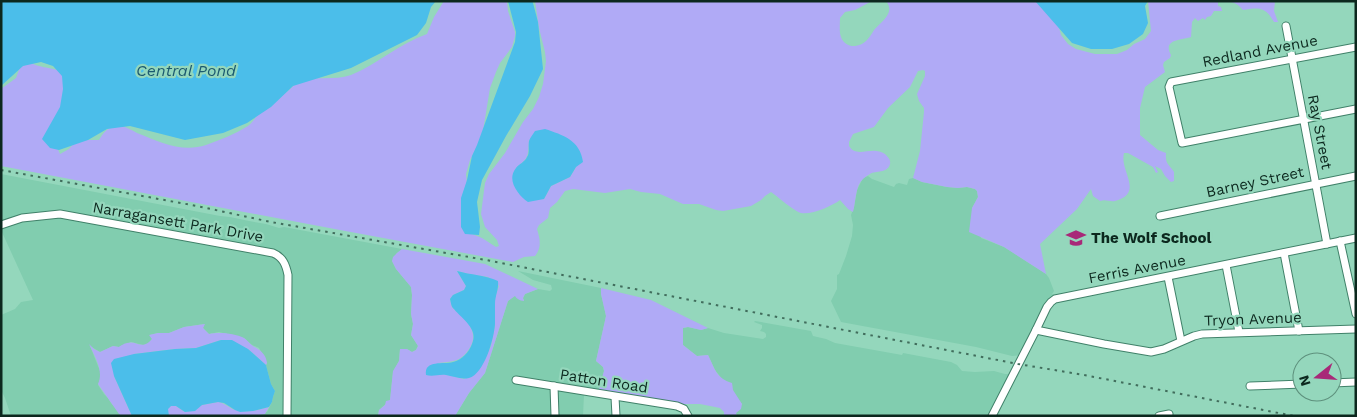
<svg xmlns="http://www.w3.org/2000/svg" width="1357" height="417" font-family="'Work Sans',sans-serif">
<rect width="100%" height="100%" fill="#94d7bc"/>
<g fill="#81cdaf">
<polygon points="1,174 220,216 230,217 249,221 266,224 279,228 284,227 402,249 397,253 392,261 396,269 411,287 412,295 411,314 413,324 411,335 418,346 416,350 412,352 407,349 400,349 399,361 393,372 390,400 379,410 378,416 253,416 267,412 272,402 273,397 275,391 271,384 266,365 267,363 259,348 252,345 244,338 219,332 209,334 203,328 204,324 184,327 169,333 158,333 150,335 152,339 148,344 143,345 131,342 119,347 113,346 100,352 90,346 100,371 100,379 98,385 104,394 108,398 111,403 122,416 11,416 5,398 1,390 1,315 15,309 21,302 33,300 1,230"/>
<polygon points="868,176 872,179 894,187 896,184 899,183 907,185 909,179 913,178 922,182 947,187 958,188 967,187 975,189 977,191 978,197 972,208 981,238 1004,247 1046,274 1049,278 1054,291 1052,294 1055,295 1065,293 1067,294 1059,299 1050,307 1024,355 1012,356 976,347 841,322 831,301 837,289 837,275 839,274 846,256 852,236 853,225 851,215 854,207 857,190 863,178"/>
<polygon points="518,271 601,288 601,294 606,316 596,361 603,367 604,371 598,393 585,392 584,395 583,416 455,416 469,393 485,373 508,301 515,295 524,301 523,298 525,294 538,289 550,291 552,289 551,285 533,280"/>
<polygon points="755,321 811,331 813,336 826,339 835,343 902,355 903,353 951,362 957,365 962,371 975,372 994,371 1005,374 1013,374 993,416 737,416 736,413 742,404 715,370 708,355 697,356 683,345 683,328 688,327 701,330 708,328 724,333 763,339 766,337 766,334 764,332 760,331 762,328 762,325 754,322"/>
</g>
<g fill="#b0aaf6" fill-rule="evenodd">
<path d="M444,1h63l1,10 7,21v4l-3,11 -12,16 -4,9 -6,16 -8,49 -12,23 -4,14 6,60 10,4 14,9 3,-1 -2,-6 -12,-13 -4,-13 4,-31 4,-9 16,-21 18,-31 10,-13 6,-12 4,-13 3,-23 -1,-9 -6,-24 -4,-27h337l-17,9 -10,2 -5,6c0,6 -1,14 1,19 4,12 19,11 26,3 3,-3 5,-7 7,-10 7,-8 22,-17 12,-29h156l16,23 3,11 7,9 8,5 19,5h22l10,-4 7,-6 11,-5 6,-8 -3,-30h127l-1,10 4,11h-4c-8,-15 -15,-15 -31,-12 -8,-9 -13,-9 -25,-8v4l3,1 1,4h-8l-3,5 -4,1 -2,3 -2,-2 -5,3 -3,-3 -3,4 -1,15c-9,3 -29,2 -20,18l-1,3 -6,4 -1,3 2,7 -20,15 -5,21v27l18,15 8,3c-1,12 3,11 8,19v9l-3,1 -6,-6 -4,-7 -6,-3 3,6 -2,1 -3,-6 -25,-14h-4c-5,18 21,40 -9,48 -6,1 -9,-2 -15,0l-7,-5 -2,-7 -14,20 -37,35 6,30 -42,-27 -35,-15 3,-24 6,-11 -1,-6 -2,-2 -8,-2 -9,1 -11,-1 -25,-5 -9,-4 7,-27 4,-39v-4l-5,-7 -2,-7 8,-18v-5l-2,-1 -5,1 -8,16 -22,21 -14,19 -21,7 -4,8v4c8,13 23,-1 36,8 3,3 6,6 5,10 -3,10 -14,6 -20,10 -3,2 -5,3 -7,5 -8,7 -7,23 -10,33l-5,-3 -8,-9c-8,6 -28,15 -39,13 -7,-2 -23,-16 -30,-21l-6,4 -4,4 -10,6 -28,5 -7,-1 -17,-6h-16l-23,-10 -19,-2 -11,-3 -25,4 -32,-4 -8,2 -8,11 -7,6 -2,10 -9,7 -2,4c3,10 5,18 -2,27l-11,1 -11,5 -173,-32 -339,-64v-77l15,-11 4,-11 11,-4c15,7 25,3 39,14l-14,68 4,9 9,-5 6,-7 12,-2h12c4,-7 9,-13 17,-14 7,-1 15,4 21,7 23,9 45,20 69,12 14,-5 29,-11 42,-19 7,-5 10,-14 17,-20 5,-5 14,-7 19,-12 5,-3 9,-9 15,-12 16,-7 35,-1 52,-7 27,-11 49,-32 76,-41l7,-17zM529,140l47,27 -6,10 -19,9 -7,13 -28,-31c13,-10 12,-12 13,-28z"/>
<path d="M402,249l83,15 53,25 -13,5 -2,4 1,3c-4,0 -8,-3 -9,-5l-7,5 -23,72 -16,20 -14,23h-77l1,-6 6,-5 1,-4 4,-1 3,-29 6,-10 1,-12h7l5,3 4,-2 2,-4 -7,-11 2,-11 -2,-10 1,-19 -1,-8 -15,-18 -4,-8 1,-4 4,-4zM457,271l12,3 19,3 11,9 -4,11v28l-4,21 -10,21 -17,12 -20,-5 -6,-11c14,-1 24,-2 31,-14 9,-13 2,-24 -8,-34 -3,-3 -7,-5 -9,-8 -1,-3 -1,-5 -2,-8l3,-4 11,-5 2,-4z"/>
<path d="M601,288l50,12 57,28 -7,2 -13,-3 -5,1v17l14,11 11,-1c7,14 8,23 24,28l1,7 9,14 -1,5 -5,4 1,3h-13v-4l-4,-4 -20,-4h-21l-81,-11 6,-22 -1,-4 -7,-6 10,-45 -5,-22z"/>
<path d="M205,324l-2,4 6,6c10,-2 25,-1 35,4 3,2 6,6 9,8 7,4 13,8 14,17l-1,2 -18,-16 -27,-9 -25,8 -21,1 -41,5 -20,22 18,40h-10l-3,-2 -21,-30c6,-13 -3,-27 -9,-40l5,5 6,3 13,-6 6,1c1,-1 6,-4 8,-4 10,-3 15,8 25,-4l-3,-4 9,-2h11l15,-6z"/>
<path d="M218,402c7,1 12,7 18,8 12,3 22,0 33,-3l-4,7 -12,2h-84l-2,-7 4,-3h5l9,6 17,-7z"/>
</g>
<g fill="#4bbeea">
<polygon points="1,1 436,1 431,7 426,23 417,35 351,68 293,86 271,107 247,123 223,133 185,140 130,126 107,129 88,140 59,150 50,148 42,139 60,107 63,89 62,76 53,66 41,62 23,66 1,86"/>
<polygon points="508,1 532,1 533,3 538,22 543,69 530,96 506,136 482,180 477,202 480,227 479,235 465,234 461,227 461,198 467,180 472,156 477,145 515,42 516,32"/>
<polygon points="1035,1 1148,1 1145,6 1148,23 1143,34 1129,44 1112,49 1091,49 1072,43"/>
<path d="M545,129c18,6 35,11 38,33l-7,5 -6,10 -19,9 -7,13 -16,3c-10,-7 -22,-22 -12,-34 3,-4 9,-6 11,-11 3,-4 1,-10 2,-16 1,-3 4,-7 6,-10z"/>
<path d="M457,271c14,4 28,4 41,10 1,8 -3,15 -3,23 0,7 0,13 0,20 -1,15 -11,50 -26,54 -8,2 -16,-2 -23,-3 -7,-1 -13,2 -20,0 -2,-16 18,-10 27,-13 9,-2 16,-10 19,-18 7,-15 -10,-25 -18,-35 -3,-2 -3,-7 -4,-10l3,-4 11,-5 2,-4z"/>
<polygon points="221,340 232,340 248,349 266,365 271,384 275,391 273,397 272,402 269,407 253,411 240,412 235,410 224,403 218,402 202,405 195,411 185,412 176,406 171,406 168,409 169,416 132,416 114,376 111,363 114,359 134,354 175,349 196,348"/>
</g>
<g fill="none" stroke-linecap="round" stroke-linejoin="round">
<defs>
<g id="minor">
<polyline points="1286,26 1327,244"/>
<polyline points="1356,47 1171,82 1169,87 1182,143 1356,109"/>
<polyline points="1160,216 1356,176"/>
<path d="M1,225l21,-7 38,-4 213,39c10,4 13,12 15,22l-1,141"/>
<polyline points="1340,241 1356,314"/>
<polyline points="1284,253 1299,331"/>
<polyline points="1226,265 1239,332"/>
<polyline points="1168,277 1181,341"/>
<polyline points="1036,330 1104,344 1151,352 1164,349 1194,336 1202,334 1356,329"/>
<polyline points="516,380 677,406 684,409 688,416"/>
<polyline points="1332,383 1356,382"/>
<polyline points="554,386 555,416"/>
<polyline points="1250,386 1302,384"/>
<polyline points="615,397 616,416"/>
<polyline points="992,416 1036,330 1047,307 1051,302 1055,299 1356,238"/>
<polyline points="1159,416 1169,414"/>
</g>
</defs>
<use href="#minor" stroke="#408169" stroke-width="9"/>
<use href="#minor" stroke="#fff" stroke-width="7"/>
<polyline stroke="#416d5c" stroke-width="2" stroke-dasharray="2.5 5" stroke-linecap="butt" points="1,170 197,206 271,222 486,260 1018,364 1084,375 1294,416"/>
</g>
<defs>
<symbol id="school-bare" viewBox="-9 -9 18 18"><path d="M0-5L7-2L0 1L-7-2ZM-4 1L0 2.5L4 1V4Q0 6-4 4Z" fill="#a82878" stroke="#94d7bc" stroke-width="2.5" paint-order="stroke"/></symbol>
</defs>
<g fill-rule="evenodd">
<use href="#school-bare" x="1062" y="224" width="28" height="28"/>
</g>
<g text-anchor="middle" stroke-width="4.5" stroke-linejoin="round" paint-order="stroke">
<g font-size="15" fill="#0c281e" stroke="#94d7bc">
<text transform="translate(1260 51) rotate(-11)" y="5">Redland Avenue</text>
<text transform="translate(1320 132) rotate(79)" y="5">Ray Street</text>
<text transform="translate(1255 182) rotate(-12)" y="5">Barney Street</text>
<text transform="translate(178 222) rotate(10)" y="5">Narragansett Park Drive</text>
<text transform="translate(1137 269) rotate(-11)" y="5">Ferris Avenue</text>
<text transform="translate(1253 319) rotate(-2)" y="5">Tryon Avenue</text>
<text transform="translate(604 381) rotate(9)" y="5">Patton Road</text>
</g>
<g font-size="15" font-weight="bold" fill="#0c281e" stroke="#94d7bc" text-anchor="start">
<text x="1091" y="243">The Wolf School</text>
</g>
<g font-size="16" font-style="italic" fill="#1b5970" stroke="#94d7bc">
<text x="186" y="76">Central Pond</text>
</g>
</g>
<rect width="1357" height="417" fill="none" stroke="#0c281e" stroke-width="5"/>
<g transform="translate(1317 377) rotate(253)"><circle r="24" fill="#94d7bc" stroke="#5e917d"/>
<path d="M0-4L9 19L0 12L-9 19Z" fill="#a82878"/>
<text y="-8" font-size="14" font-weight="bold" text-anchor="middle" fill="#0c281e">N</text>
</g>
</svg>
